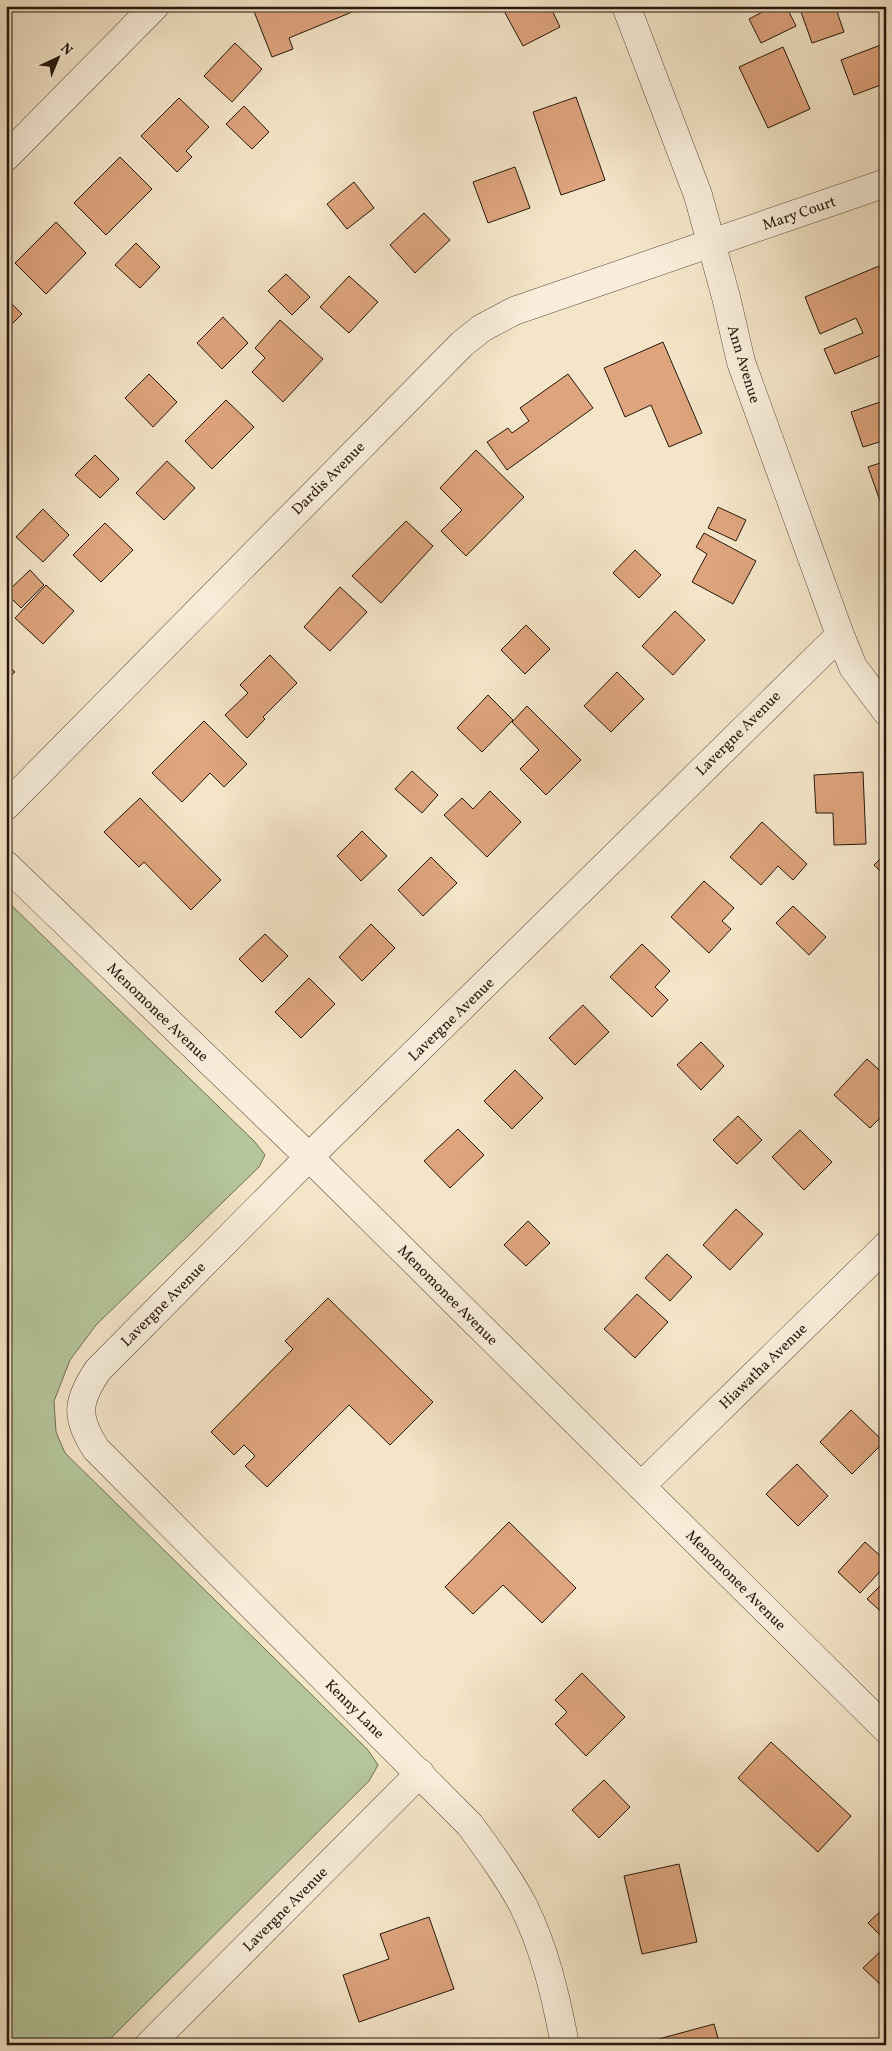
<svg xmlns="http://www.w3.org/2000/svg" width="892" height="2051" font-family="Vollkorn,serif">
<rect width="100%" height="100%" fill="#f4e5c8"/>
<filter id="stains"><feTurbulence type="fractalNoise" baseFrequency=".004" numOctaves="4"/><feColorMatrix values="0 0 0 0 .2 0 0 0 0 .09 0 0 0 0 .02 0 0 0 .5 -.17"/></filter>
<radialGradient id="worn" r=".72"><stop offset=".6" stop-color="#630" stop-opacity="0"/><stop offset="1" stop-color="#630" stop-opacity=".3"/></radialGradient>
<polygon fill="#b5c69b" stroke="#6e6e54" points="6,900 255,1142 265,1155 259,1167 96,1325 70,1360 54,1401 56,1432 65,1453 368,1750 378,1765 369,1781 104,2045 6,2045"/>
<g fill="#dda47d" stroke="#26170c">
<polygon points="20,6 30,6 25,11"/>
<polygon points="260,6 355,6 357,10 289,38 293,49 272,57 253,9"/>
<polygon points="514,6 550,6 560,27 523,46 504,11"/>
<polygon points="774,6 786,6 796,26 761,43 749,19"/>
<polygon points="809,6 835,6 844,32 812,43 800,9"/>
<polygon points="235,43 262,69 232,102 204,76"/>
<polygon points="886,43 886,83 854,95 841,60"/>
<polygon points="783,47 810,109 768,128 739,67"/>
<polygon points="576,97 605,180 561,195 533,112"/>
<polygon points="179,98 209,127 186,151 192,157 177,172 141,136"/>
<polygon points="244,106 269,132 252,149 226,124"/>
<polygon points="120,157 152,189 106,235 74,203"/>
<polygon points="515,167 530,208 488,223 473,182"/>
<polygon points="354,182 374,208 347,229 327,204"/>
<polygon points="424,213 450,240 415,273 390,245"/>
<polygon points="56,222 86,253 46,294 15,263"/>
<polygon points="136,243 160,267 140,288 115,265"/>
<polygon points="879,266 886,283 886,314 883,315 886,320 886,353 835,374 824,349 863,333 856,318 820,334 805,297"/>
<polygon points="286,274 310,297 292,315 268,291"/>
<polygon points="349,276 378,302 349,333 320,307"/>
<polygon points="6,298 22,314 6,330"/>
<polygon points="223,317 248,343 222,369 197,343"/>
<polygon points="280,320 323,359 283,402 252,372 265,358 255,348"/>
<polygon points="663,342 702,433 669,447 651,405 625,417 604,368"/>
<polygon points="149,374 177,402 153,427 125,398"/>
<polygon points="568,374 593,408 507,470 487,442 508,428 512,433 529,421 520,408"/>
<polygon points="226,400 254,427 212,469 185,441"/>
<polygon points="886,400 886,440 863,447 851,412"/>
<polygon points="476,450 524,497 466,556 441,531 462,510 440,488"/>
<polygon points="95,455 119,479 100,498 75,475"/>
<polygon points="167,461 195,488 164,520 136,493"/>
<polygon points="886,461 886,515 885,515 868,467"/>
<polygon points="718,507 746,520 736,541 708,528"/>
<polygon points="43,509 69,535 43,562 16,537"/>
<polygon points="406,521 433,546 381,603 352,576"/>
<polygon points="105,523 133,550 101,582 73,555"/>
<polygon points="704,533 756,561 733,604 692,582 707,554 696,547"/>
<polygon points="635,550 661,575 639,598 613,573"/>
<polygon points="30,570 44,585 21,608 6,593"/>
<polygon points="46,585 74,611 43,644 15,618"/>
<polygon points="340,587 367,612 330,651 304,627"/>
<polygon points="675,611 705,640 673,675 642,646"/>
<polygon points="526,625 550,649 525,674 501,650"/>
<polygon points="270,655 297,683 263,717 265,719 247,738 225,715 248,693 240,685"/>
<polygon points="6,663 15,672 6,680"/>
<polygon points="617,672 644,699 611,732 584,706"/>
<polygon points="488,695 513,720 482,752 457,728"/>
<polygon points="527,706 581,760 546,795 520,769 539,750 512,722"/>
<polygon points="204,721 247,764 224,787 210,773 182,802 152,773"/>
<polygon points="412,771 438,795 422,813 395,789"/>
<polygon points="863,772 866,844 834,845 833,813 816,813 814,775"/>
<polygon points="490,791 521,822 487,857 444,815 462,798 473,809"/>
<polygon points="140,798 221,880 191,910 144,862 139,867 104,832"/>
<polygon points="762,822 807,864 793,880 778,866 761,885 730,857"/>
<polygon points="362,831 387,856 361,881 337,856"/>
<polygon points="886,853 886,877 874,865"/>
<polygon points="431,857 457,883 423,916 398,890"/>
<polygon points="704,881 734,908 722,921 731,929 709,953 671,917"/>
<polygon points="793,906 826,937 809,955 776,923"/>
<polygon points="371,924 395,948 362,981 339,957"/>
<polygon points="265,934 288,956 262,982 239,959"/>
<polygon points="642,944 670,971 655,987 668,1000 652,1017 610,977"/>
<polygon points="309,978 335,1004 301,1038 275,1012"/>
<polygon points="583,1005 609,1032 575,1065 549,1038"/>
<polygon points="701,1042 724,1066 701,1090 677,1065"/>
<polygon points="867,1059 886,1076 886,1112 870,1128 834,1095"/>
<polygon points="515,1070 543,1098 512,1129 484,1101"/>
<polygon points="738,1116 762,1140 737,1164 713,1140"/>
<polygon points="458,1129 484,1155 450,1188 424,1161"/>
<polygon points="800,1130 832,1162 804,1190 772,1157"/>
<polygon points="736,1209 763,1234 730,1270 703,1245"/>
<polygon points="528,1221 550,1243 526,1266 504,1245"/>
<polygon points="667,1254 692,1277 670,1301 645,1278"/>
<polygon points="637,1294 668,1322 635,1358 604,1329"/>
<polygon points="328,1298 433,1402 390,1445 349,1405 267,1487 245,1466 255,1456 244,1445 234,1455 211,1432 293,1349 285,1341"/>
<polygon points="851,1410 884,1442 852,1474 820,1442"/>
<polygon points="797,1464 828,1496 798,1526 766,1494"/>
<polygon points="509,1522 576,1588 542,1623 503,1585 473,1614 445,1587"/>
<polygon points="865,1542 886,1561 886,1565 860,1593 838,1572"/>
<polygon points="886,1580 886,1616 867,1599"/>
<polygon points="582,1673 625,1717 586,1756 555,1724 567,1712 555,1700"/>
<polygon points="771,1742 851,1816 818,1852 738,1778"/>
<polygon points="604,1780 630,1807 599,1838 572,1810"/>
<polygon points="679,1864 697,1942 642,1954 624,1876"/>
<polygon points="886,1906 886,1941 868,1923"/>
<polygon points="429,1917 454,1989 359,2022 343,1975 389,1959 380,1934"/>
<polygon points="886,1946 886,1990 863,1968"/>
<polygon points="714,2024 720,2045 657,2045 655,2040"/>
<polygon points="476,2041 476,2045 458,2045"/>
</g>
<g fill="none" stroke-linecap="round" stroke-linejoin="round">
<defs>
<g id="minor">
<polyline points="626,6 698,195 726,297 741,362 840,635 853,667 886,711"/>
<polyline points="6,157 155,6"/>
<polyline points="6,806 462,344 482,328 514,311 886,183"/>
<polyline points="641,1486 886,1246"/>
<polyline points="149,2045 420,1773"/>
<path d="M565,2045c-9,-48 -20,-96 -42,-140 -15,-28 -34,-54 -53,-80l-374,-376c-21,-32 -19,-48 2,-79l211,-213 531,-522"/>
</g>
<polyline id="tertiary" points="6,865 309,1157 886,1729"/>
</defs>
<use href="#minor" stroke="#5a4a3b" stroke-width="29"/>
<use href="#tertiary" stroke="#5a4a3b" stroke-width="29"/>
<use href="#minor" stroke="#f8eedb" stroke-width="28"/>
<use href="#tertiary" stroke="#f8eedb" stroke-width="28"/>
</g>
<g text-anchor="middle" stroke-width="4" stroke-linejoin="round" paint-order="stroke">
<g font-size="15" fill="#26170c" stroke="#f8eedb">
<text transform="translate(799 213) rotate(-19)" y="5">Mary Court</text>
<text transform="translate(744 364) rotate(73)" y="5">Ann Avenue</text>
<text transform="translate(328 478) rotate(-45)" y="5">Dardis Avenue</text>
<text transform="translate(738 733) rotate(-45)" y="5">Lavergne Avenue</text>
<text transform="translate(158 1012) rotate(44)" y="5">Menomonee Avenue</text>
<text transform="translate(451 1019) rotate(-44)" y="5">Lavergne Avenue</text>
<text transform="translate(448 1295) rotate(45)" y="5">Menomonee Avenue</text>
<text transform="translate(163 1304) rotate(-45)" y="5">Lavergne Avenue</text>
<text transform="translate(763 1366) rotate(-44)" y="5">Hiawatha Avenue</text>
<text transform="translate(736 1580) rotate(45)" y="5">Menomonee Avenue</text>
<text transform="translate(355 1709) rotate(45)" y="5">Kenny Lane</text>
<text transform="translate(285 1909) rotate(-45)" y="5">Lavergne Avenue</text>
</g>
</g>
<rect width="892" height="2051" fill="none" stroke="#f4e5c8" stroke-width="25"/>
<rect x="8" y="8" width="877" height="2036" fill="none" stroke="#26170c" stroke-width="2.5"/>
<rect x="12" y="12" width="867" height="2026" fill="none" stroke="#26170c"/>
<g transform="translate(58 58) rotate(44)" stroke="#f8eedb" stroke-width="4" paint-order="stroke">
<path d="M0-4L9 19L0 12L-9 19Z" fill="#26170c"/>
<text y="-8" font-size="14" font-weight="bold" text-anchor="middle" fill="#26170c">N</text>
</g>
<rect width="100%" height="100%" filter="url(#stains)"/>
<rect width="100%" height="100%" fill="url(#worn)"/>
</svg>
